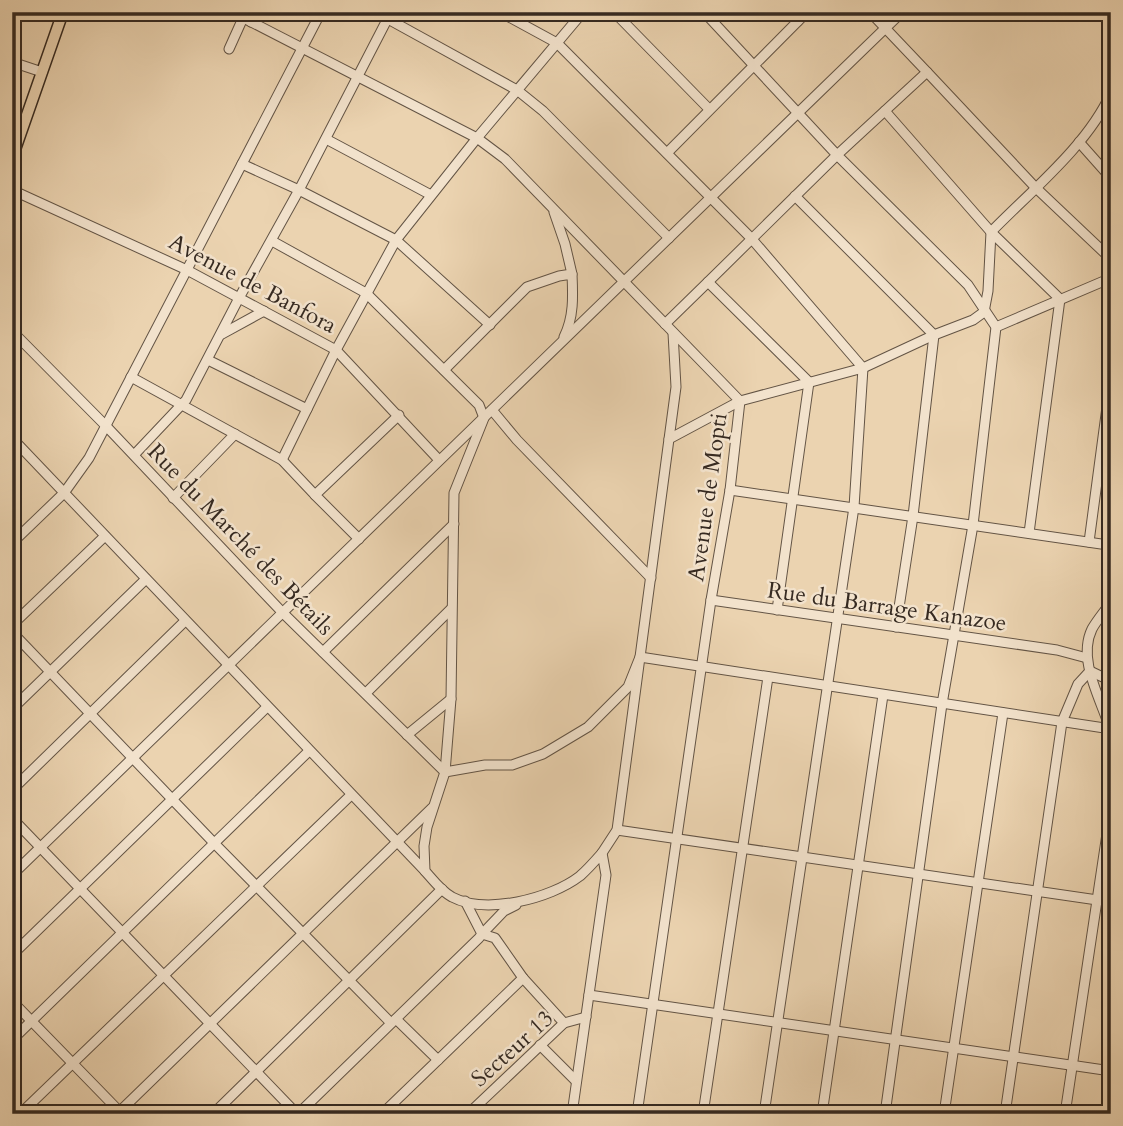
<svg xmlns="http://www.w3.org/2000/svg" width="1123" height="1126" font-family="Cardo,serif">
<rect width="100%" height="100%" fill="#ebd3b0"/>
<filter id="stains"><feTurbulence type="fractalNoise" baseFrequency=".00286" numOctaves="4"/><feColorMatrix values="0 0 0 0 .2 0 0 0 0 .09 0 0 0 0 .02 0 0 0 .5 -.17"/></filter>
<radialGradient id="worn" r=".72"><stop offset=".6" stop-color="#630" stop-opacity="0"/><stop offset="1" stop-color="#630" stop-opacity=".3"/></radialGradient>
<g fill="none" stroke-linecap="round" stroke-linejoin="round">
<defs>
<g id="minor">
<polyline points="232,12 477,138 505,159 740,401 730,490 711,600 637,1114"/>
<polyline points="500,12 557,43 751,238 863,368 854,507 764,1114"/>
<polyline points="614,12 709,109"/>
<polyline points="704,12 837,155 708,282"/>
<polyline points="789,12 798,21"/>
<polyline points="870,12 927,72 837,155 968,285 996,327 973,525 942,704 885,1114"/>
<polyline points="388,19 517,90 543,111 669,238"/>
<polyline points="251,22 256,12"/>
<polyline points="229,49 243,18"/>
<polyline points="12,62 42,72"/>
<polyline points="927,72 1035,187 1111,259"/>
<polyline points="885,111 991,232 1060,299 1029,533"/>
<polyline points="326,139 431,195"/>
<polyline points="1079,142 1111,178"/>
<polyline points="667,153 807,12"/>
<polyline points="242,164 299,190 396,240 490,325"/>
<polyline points="12,190 187,270 336,350 439,460"/>
<polyline points="795,196 934,335 913,516 896,627"/>
<polyline points="554,212 565,244 572,274"/>
<path d="M272,241l94,52 113,112 5,13 -30,75 -3,206 -6,73 -18,55 -3,19 1,25c8,9 17,21 27,26 34,18 98,2 128,-21 8,-7 15,-15 22,-23l4,22 -34,239"/>
<polyline points="665,324 708,282 809,382 777,610"/>
<polyline points="996,327 1111,278"/>
<polyline points="12,331 106,426 282,612 445,772 485,765 512,765 543,754 588,727 628,687 640,657 1111,729"/>
<polyline points="222,334 264,311"/>
<polyline points="208,360 307,409"/>
<path d="M444,370l83,-83 32,-11 13,-2c1,22 2,43 -8,63"/>
<polyline points="131,377 282,460 315,495"/>
<polyline points="492,410 517,440 651,578"/>
<polyline points="12,438 425,871"/>
<polyline points="669,439 676,387 673,333"/>
<polyline points="12,455 20,447"/>
<polyline points="134,455 186,400 239,298 299,190 391,12"/>
<polyline points="282,460 336,350 396,240 477,138 583,12"/>
<polyline points="730,490 1108,545"/>
<polyline points="173,498 235,434"/>
<polyline points="359,539 315,495 399,415"/>
<polyline points="1089,542 1111,377"/>
<polyline points="12,543 64,493 89,458 321,12"/>
<polyline points="711,600 1057,650 1087,658"/>
<polyline points="12,625 105,536"/>
<polyline points="12,632 215,844 391,1023"/>
<polyline points="323,652 454,524"/>
<polyline points="1090,671 1111,681"/>
<polyline points="366,693 451,609"/>
<polyline points="12,709 146,579"/>
<path d="M1110,729c-9,-30 -33,-69 -18,-100 5,-9 13,-18 19,-27"/>
<polyline points="407,735 451,699"/>
<polyline points="12,790 185,621"/>
<polyline points="12,818 297,1114"/>
<polyline points="617,830 1111,902"/>
<path d="M602,853l15,-23 52,-391 71,-38 123,-33 71,-33 39,-15 11,-8 4,-21 3,-59c40,-41 97,-87 120,-139"/>
<polyline points="12,875 902,12"/>
<polyline points="516,905 504,911 482,934 495,938 523,978"/>
<polyline points="12,955 267,707"/>
<polyline points="589,995 1111,1071"/>
<polyline points="12,1001 122,1114"/>
<polyline points="396,1019 438,1060"/>
<polyline points="12,1040 309,751"/>
<polyline points="540,1045 576,1081"/>
<polyline points="20,1114 351,795"/>
<polyline points="117,1114 432,808"/>
<polyline points="213,1114 442,889"/>
<polyline points="298,1114 479,938 482,934 465,901"/>
<polyline points="382,1114 523,978 564,1023"/>
<polyline points="468,1114 564,1023 586,1017"/>
<polyline points="703,1114 768,677"/>
<polyline points="822,1114 883,695"/>
<polyline points="944,1114 1003,713"/>
<polyline points="1005,1114 1062,722 1078,684 1090,671"/>
<polyline points="1065,1114 1111,807"/>
</g>
<polyline id="major" points="12,158 63,12"/>
</defs>
<use href="#minor" stroke="#635445" stroke-width="11"/>
<use href="#major" stroke="#362a21" stroke-width="13"/>
<use href="#minor" stroke="#f2e2cc" stroke-width="9"/>
<use href="#major" stroke="#ebd3b0" stroke-width="10"/>
</g>
<g text-anchor="middle" stroke-width="5" stroke-linejoin="round" paint-order="stroke">
<g font-size="23" fill="#362a21" stroke="#f2e2cc">
<text transform="translate(253 283) rotate(28)" y="8">Avenue de Banfora</text>
<text transform="translate(707 497) rotate(-82)" y="8">Avenue de Mopti</text>
<text transform="translate(241 539) rotate(46)" y="8">Rue du Marché des Bétails</text>
<text transform="translate(887 606) rotate(8)" y="8">Rue du Barrage Kanazoe</text>
<text transform="translate(512 1048) rotate(-42)" y="8">Secteur 13</text>
</g>
</g>
<rect width="1123" height="1126" fill="none" stroke="#ebd3b0" stroke-width="42"/>
<rect x="14" y="14" width="1095" height="1098" fill="none" stroke="#362a21" stroke-width="3.5"/>
<rect x="21" y="21" width="1081" height="1084" fill="none" stroke="#362a21" stroke-width="2"/>
<rect width="100%" height="100%" filter="url(#stains)"/>
<rect width="100%" height="100%" fill="url(#worn)"/>
</svg>
